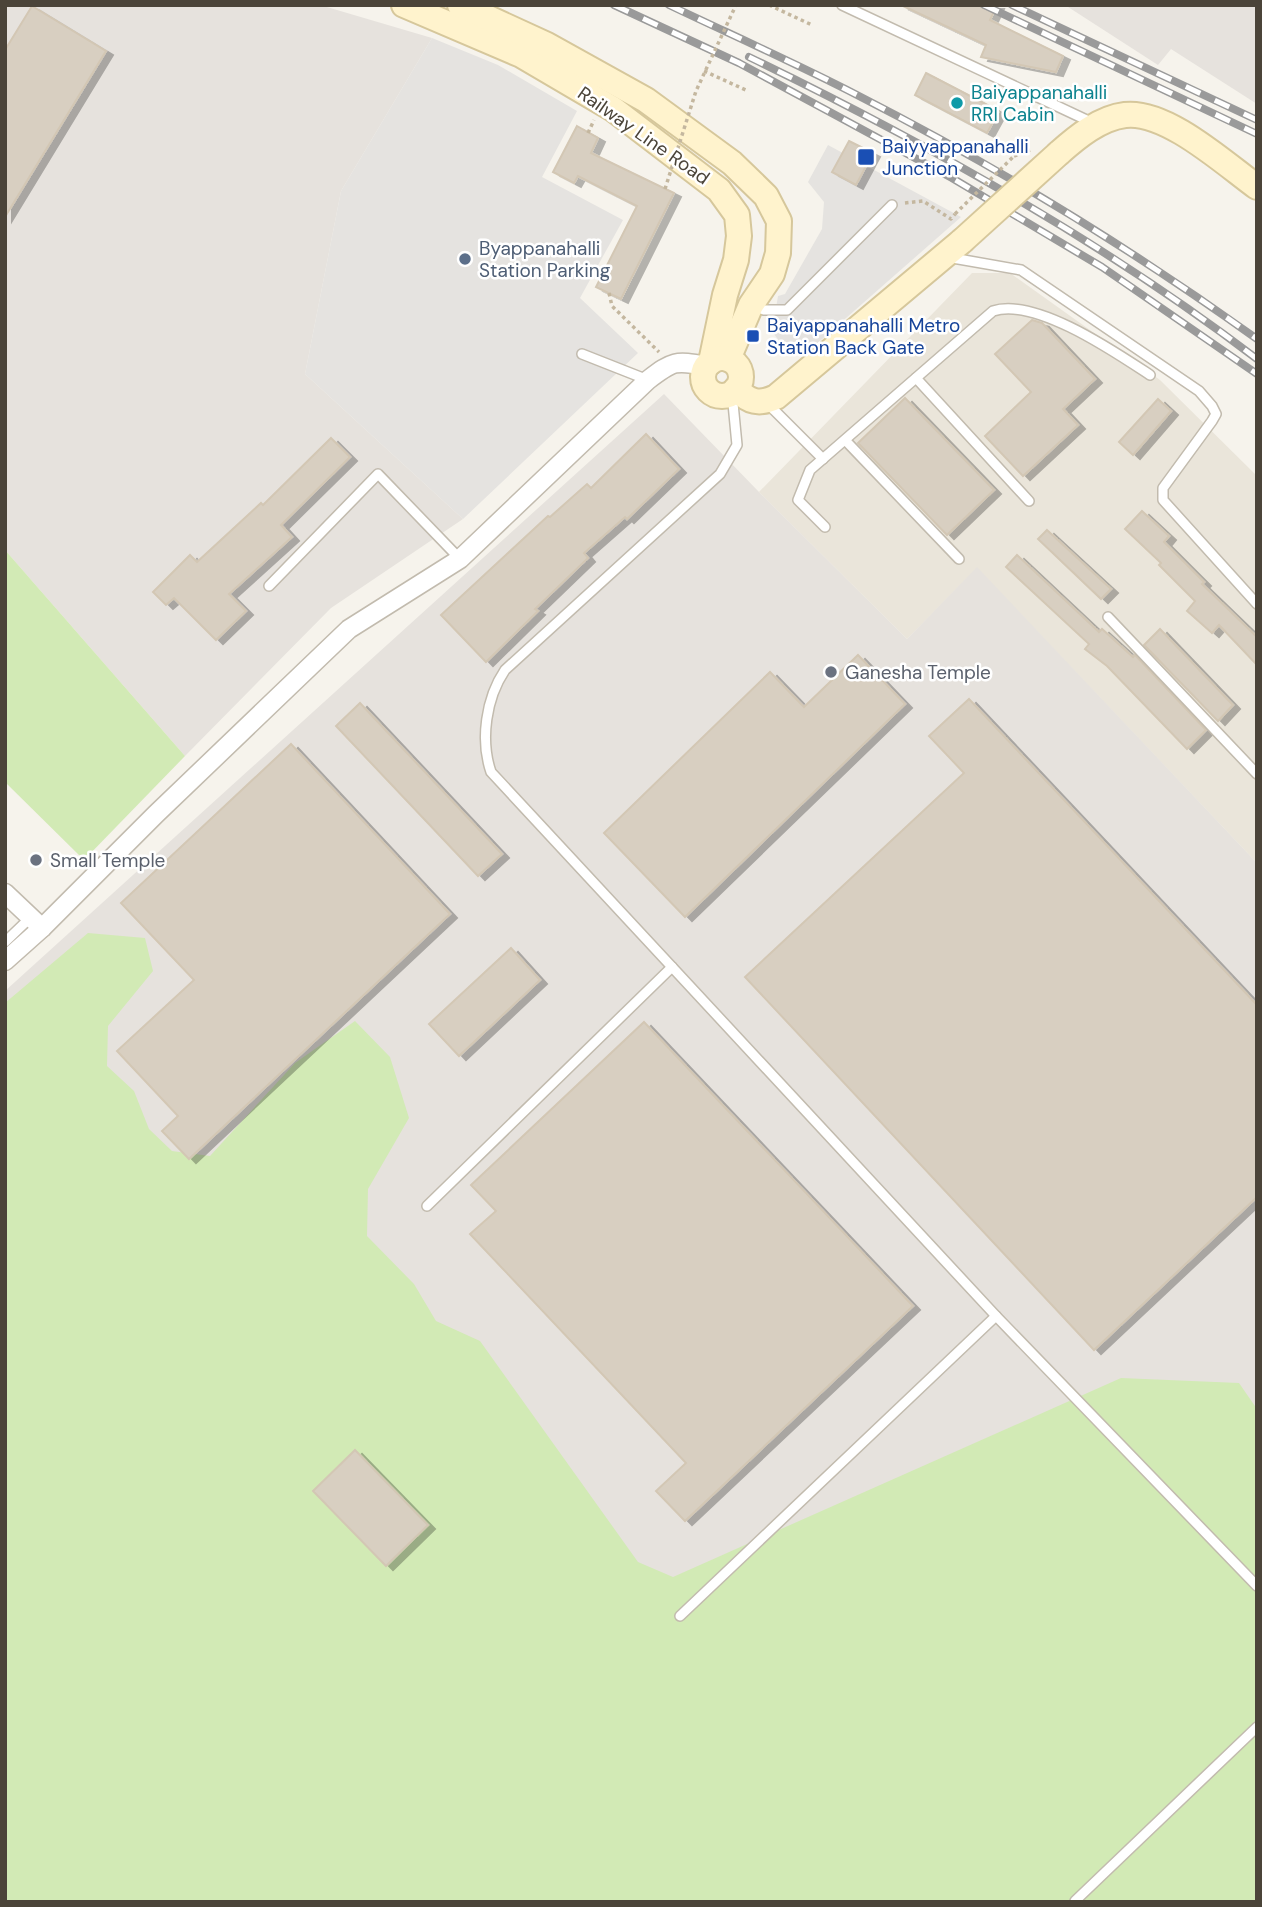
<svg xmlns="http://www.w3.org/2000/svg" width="1262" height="1907" font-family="'DM Sans',sans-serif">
<defs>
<filter id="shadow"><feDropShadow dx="7" dy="4" stdDeviation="0" flood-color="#0004"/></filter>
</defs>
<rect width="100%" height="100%" fill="#f6f3ec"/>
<polygon fill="#eae5da" points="972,273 1010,273 1160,380 1257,476 1257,863 977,568 907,639 759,492"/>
<g fill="#e6e2dd">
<polygon points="5,5 320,5 432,38 341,191 305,374 463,519 331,608 185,756 5,550"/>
<polygon points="1065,5 1257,5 1257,104 1171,49 1158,65"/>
<polygon points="664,394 759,492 907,639 977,567 1257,863 1257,1902 5,1902 5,991"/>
</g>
<g fill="#d2eab5">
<polygon points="5,550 185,756 84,860 5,782"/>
<polygon points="88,933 145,938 153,971 108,1026 107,1066 134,1091 149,1129 172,1151 210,1156 295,1063 355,1021 390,1057 409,1118 368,1189 367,1236 414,1284 436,1321 480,1341 638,1562 673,1577 1121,1378 1239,1383 1257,1409 1257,1902 5,1902 5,1003"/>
</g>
<g fill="#e5e3e0">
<polygon points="432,38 498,65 577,111 542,177 623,220 580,298 638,353 463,519 305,374 341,191"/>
<polygon points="828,145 961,217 813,347 788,346 780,342 774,334 774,320 778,296 785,294 822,229 824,202 808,182"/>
</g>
<g fill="#d8cfc1" stroke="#d3c7b4" stroke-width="2" filter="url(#shadow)">
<polygon points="901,5 997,5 990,20 1063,56 1056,72 981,57 986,45"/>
<polygon points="32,6 106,51 5,217 5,50"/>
<polygon points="926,73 999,111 987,133 915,95"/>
<polygon points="577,126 598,138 591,153 674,193 621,299 596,287 637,206 578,176 574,183 553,172"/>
<polygon points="849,141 873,153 856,185 832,172"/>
<polygon points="1032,320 1042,323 1095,379 1063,409 1078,425 1023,476 985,436 1031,392 995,354"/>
<polygon points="905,398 994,490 947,535 858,443"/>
<polygon points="1158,399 1171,411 1133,455 1119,442"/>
<polygon points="646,434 679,469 627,519 625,517 584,553 588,558 535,609 538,611 486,662 441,615 548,516 550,517 587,484 591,488"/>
<polygon points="331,438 350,457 281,525 292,537 229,594 246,611 216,640 174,598 166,605 153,592 190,555 197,562 261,503 263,505"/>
<polygon points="1142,511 1169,536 1164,542 1204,582 1202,584 1257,637 1257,665 1219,625 1212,633 1187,611 1195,601 1159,565 1161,563 1125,529"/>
<polygon points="1047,530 1111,589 1101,599 1038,539"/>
<polygon points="1017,555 1099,632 1102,629 1133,657 1135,655 1206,730 1187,749 1107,666 1085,649 1089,644 1006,567"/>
<polygon points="1160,629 1233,705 1218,721 1144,645"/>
<polygon points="858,655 905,704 685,917 604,833 770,672 804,707"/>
<polygon points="969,699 1257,1005 1257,1197 1094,1350 745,977 964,773 929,736"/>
<polygon points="360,703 502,854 478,876 336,726"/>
<polygon points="291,744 450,914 189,1159 162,1131 178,1116 117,1051 194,980 121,903"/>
<polygon points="511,948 540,980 459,1056 429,1024"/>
<polygon points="644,1022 913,1306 685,1521 656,1491 686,1463 470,1234 496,1211 471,1185"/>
<polygon points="355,1450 428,1525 386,1566 313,1491"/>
</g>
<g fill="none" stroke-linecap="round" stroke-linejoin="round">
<defs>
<g id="lane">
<polyline points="842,5 1093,123"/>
<polyline points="947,257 1021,270 1199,391 1212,406 1216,414 1212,421 1163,488 1163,500 1257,604"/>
<polyline points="753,306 764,310 787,310 892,205"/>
<polyline points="582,354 648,380"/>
<polyline points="916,378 1029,501"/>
<path d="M732,393l5,52 -17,29 -215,196c-19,28 -25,70 -14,102l505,544 261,270"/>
<polyline points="767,403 823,459"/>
<polyline points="845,440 959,559"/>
<path d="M825,527l-27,-27 12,-30 183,-159c42,-14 122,41 157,64"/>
<polyline points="269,586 378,474 460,559"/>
<polyline points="1108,617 1257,774"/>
<polyline points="5,942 31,917"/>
<polyline points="427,1206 672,967"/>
<polyline points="680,1616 996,1316"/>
<polyline points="1075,1901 1257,1727"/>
</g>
<g id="street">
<polyline points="5,893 42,928"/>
<path d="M5,961l37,-33 114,-114 193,-185 111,-70 188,-179c25,-19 27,-20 58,-14"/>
</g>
<g id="secondary">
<polyline points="404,5 521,55 613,109 719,190 737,215 739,236 736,260 725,295 711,362"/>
<polyline points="460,5 547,45 646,100 732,163 766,196 779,221 778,253 772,274 751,305 728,359"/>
<path d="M1059,153c18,-16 41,-35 66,-38 41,-5 99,48 132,72"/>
<circle cx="722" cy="377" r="19"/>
<path d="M736,389c13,13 23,16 40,8l186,-156"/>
</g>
</defs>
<use href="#lane" stroke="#c2bbae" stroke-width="12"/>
<use href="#street" stroke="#c2bbae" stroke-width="21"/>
<use href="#secondary" stroke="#d6c79b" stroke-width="28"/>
<g stroke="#c4b79f" stroke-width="3.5" stroke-dasharray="3.5 3.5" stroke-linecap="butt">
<polyline points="769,5 812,25"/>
<polyline points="704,71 748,91"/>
<polyline points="588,133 594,120"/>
<polyline points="1014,156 1030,150"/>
<polyline points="905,203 923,201 951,219 955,214"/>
<polyline points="609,293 612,306 659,352"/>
</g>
<use href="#lane" stroke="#fff" stroke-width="9"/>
<use href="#street" stroke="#fff" stroke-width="18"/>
<use href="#secondary" stroke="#fff3cd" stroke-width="24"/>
<defs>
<g id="rail">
<polyline points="614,5 739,63 952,178 1102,267 1257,374"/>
<path d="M669,5c63,30 126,58 188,90 139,71 273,153 400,244"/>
<polyline points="984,5 1257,134"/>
<polyline points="1012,5 1257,120"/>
<path d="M749,57c176,85 352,183 508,302"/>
</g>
</defs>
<use href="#rail" stroke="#9a9a9a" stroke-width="8"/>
<use href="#rail" stroke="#fff" stroke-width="5" stroke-dasharray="16" stroke-linecap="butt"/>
<defs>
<polyline id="secondary-bridge" points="962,241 1059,153"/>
</defs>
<use href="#secondary-bridge" stroke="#d6c79b" stroke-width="28" stroke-linecap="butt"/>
<g stroke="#c4b79f" stroke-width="3.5" stroke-dasharray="3.5 3.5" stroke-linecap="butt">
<polyline points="665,189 696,91 736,5"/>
<polyline points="955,214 1014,156"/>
</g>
<use href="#secondary-bridge" stroke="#fff3cd" stroke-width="24"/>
</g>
<circle fill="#0f9aa8" stroke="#fff" stroke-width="2.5" cx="957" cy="103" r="7"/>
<g fill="#1a4fb4" stroke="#fff" stroke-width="2.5">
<rect x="857" y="148" width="18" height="18" rx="3.5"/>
<rect x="746" y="329" width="14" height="14" rx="3.5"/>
</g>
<circle fill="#5c6f8a" stroke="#fff" stroke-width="2.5" cx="465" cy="259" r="7"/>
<g fill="#6b7280" stroke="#fff" stroke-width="2.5">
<circle cx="831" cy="672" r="7"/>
<circle cx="36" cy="860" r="7"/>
</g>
<g text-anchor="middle" stroke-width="5" stroke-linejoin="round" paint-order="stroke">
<g font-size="19" fill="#0d838f" stroke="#fff" text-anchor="start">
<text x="971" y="99">Baiyappanahalli<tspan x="971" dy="22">RRI Cabin</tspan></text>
</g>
<g font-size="19" fill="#4b4439" stroke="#fff">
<text transform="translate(644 135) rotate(35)" y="7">Railway Line Road</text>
</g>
<g font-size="19" fill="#164399" stroke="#fff" text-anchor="start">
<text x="882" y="153">Baiyyappanahalli<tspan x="882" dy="22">Junction</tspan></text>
<text x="767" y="332">Baiyappanahalli Metro<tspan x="767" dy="22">Station Back Gate</tspan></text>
</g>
<g font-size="19" fill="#4e5e75" stroke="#fff" text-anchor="start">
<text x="479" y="255">Byappanahalli<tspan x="479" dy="22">Station Parking</tspan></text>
</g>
<g font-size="19" fill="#5b616d" stroke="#fff" text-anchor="start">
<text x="845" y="679">Ganesha Temple</text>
<text x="50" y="867">Small Temple</text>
</g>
</g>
<rect width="1262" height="1907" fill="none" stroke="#4b4439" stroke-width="14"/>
</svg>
